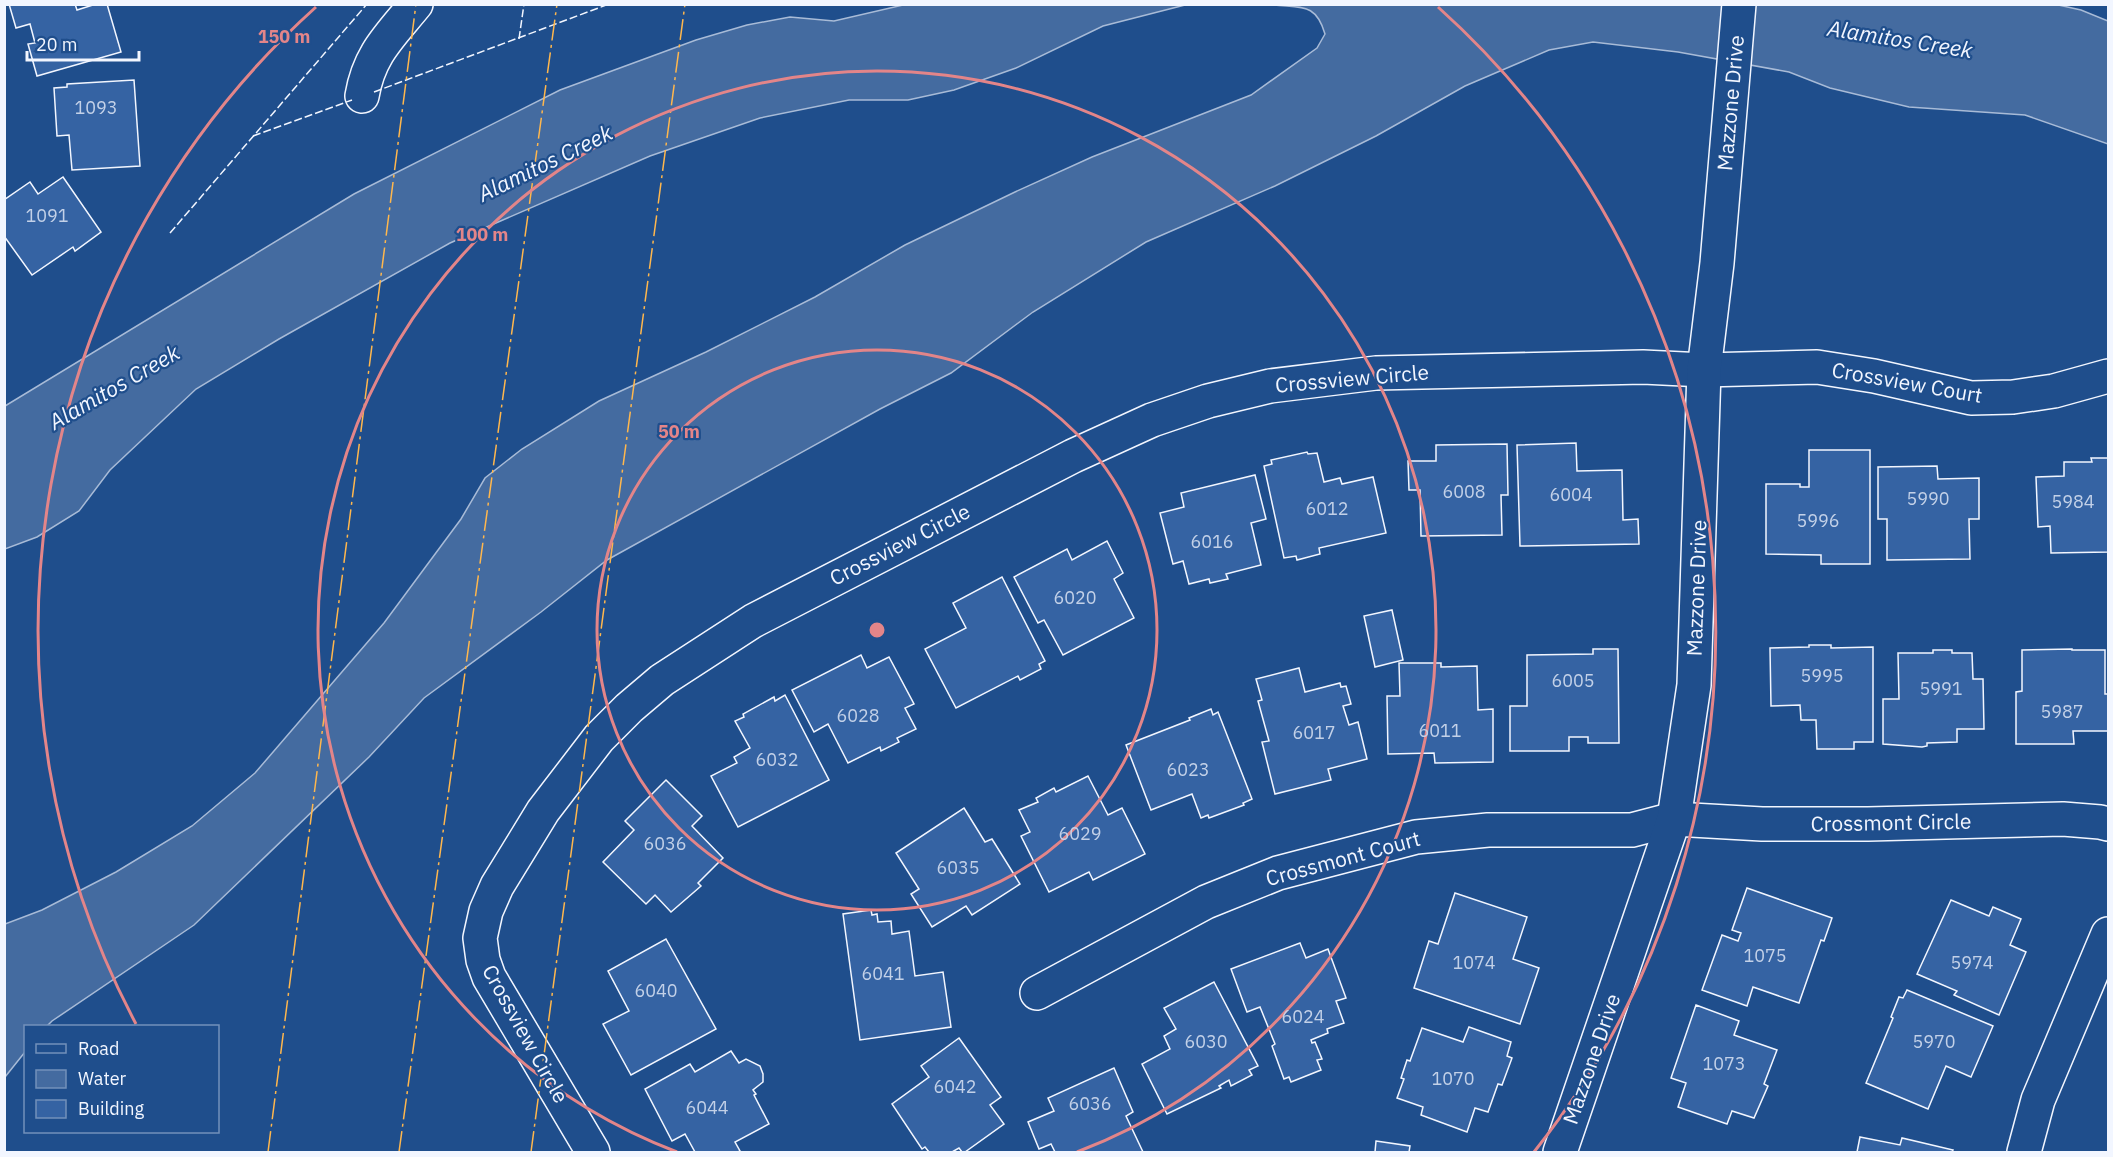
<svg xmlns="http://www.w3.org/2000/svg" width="2113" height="1157" font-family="'IBM Plex Sans',sans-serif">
<rect width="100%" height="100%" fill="#1f4e8c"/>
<g fill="#446ba0" stroke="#a8bbd7" stroke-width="1.5">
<path d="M2054,4l27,6 27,11v123l-83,-29 -116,-8 -79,-19 -41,-16 -111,-20 -85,-10 -44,8 -84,36 -89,50 -101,50 -129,56 -113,70 -82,61 -71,36 -273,151 -66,52 -117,86 -55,59 -175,168 -142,96 -5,5h-21l-1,26 -20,25v-153l37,-14 74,-38 76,-46 63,-53 129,-150 77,-104 24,-41 37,-29 77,-48 107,-49 109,-55 90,-52 110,-53 77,-35 159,-62 66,-47 8,-14c-9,-31 -23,-26 -51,-29z"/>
<polygon points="903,5 1185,5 1103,26 1016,68 954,90 908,100 849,100 760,118 650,156 450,243 279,339 196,389 110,470 79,511 37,537 5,549 5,406 354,194 560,90 696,40 747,25 790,17 834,21"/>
</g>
<g fill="#3563a3" stroke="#f2f6ff" stroke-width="1.5">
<polygon points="9,4 75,4 77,10 96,4 107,4 121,52 37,76 28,44 35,43 30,24 16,28"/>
<polygon points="134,80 140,166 72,170 69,135 57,136 54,88 67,87 67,84"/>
<polygon points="63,177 101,232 75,251 73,247 32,275 4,236 4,200 30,182 38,194"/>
<polygon points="1576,443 1577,471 1622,470 1623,520 1638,519 1639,544 1520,546 1517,445"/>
<polygon points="1507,444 1508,495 1501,495 1502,535 1421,536 1420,490 1409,490 1408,461 1436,461 1436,445"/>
<polygon points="1809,450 1870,450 1870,564 1821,564 1821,555 1766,554 1766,484 1800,484 1800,487 1809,487"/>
<polygon points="1307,452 1308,454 1317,453 1324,482 1340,478 1342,484 1373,477 1386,533 1319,548 1320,554 1297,560 1296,556 1284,558 1264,466 1272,464 1271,460"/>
<polygon points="2091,458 2108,458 2108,552 2051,553 2050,526 2038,527 2036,477 2064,476 2064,462 2092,462"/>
<polygon points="1937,466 1938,479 1979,478 1979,519 1969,519 1970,559 1887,560 1887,519 1878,519 1878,467"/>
<polygon points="1255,475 1266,519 1251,523 1261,565 1226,574 1228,579 1210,583 1209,579 1189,584 1183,561 1173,564 1160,513 1184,507 1181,493"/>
<polygon points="1107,541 1123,573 1114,579 1134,618 1063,655 1044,620 1038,623 1014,577 1067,549 1072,560"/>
<polygon points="1002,577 1045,661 1039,664 1041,669 1020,680 1018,676 956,708 925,649 966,628 953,603"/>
<polygon points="1392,610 1403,660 1375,667 1364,616"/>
<polygon points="1809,645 1831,645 1831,648 1873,647 1873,742 1854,742 1854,749 1817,749 1816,720 1801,720 1800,705 1771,706 1770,648 1809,647"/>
<polygon points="1593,649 1618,649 1619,743 1588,743 1588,737 1569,737 1569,751 1510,751 1510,706 1527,706 1527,655 1593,654"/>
<polygon points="2072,649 2072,650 2105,650 2105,694 2108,694 2108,731 2073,731 2074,744 2016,744 2016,692 2022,691 2022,650"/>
<polygon points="1933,650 1952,650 1952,653 1972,653 1973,679 1983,679 1984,729 1957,729 1957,742 1927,743 1927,746 1922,747 1883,744 1883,699 1899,699 1898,653 1933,653"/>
<polygon points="861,655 867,668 889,657 914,704 905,708 916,729 897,738 899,742 881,751 880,747 848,763 828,724 814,732 792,690"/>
<polygon points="1399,663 1441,663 1441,667 1477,666 1478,710 1493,709 1493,762 1435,763 1434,753 1388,754 1387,696 1400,696"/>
<polygon points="1299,668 1305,692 1340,683 1341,687 1346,686 1351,704 1343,706 1349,725 1358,722 1367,759 1328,769 1331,780 1275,794 1262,742 1269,741 1258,701 1262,700 1256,679"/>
<polygon points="785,695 829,780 738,827 711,776 737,763 734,757 750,748 735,721 744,717 743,714 774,697 775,701"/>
<polygon points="1211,709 1213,715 1218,712 1252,799 1243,803 1244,805 1209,818 1208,815 1201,818 1192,794 1151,810 1126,745 1190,720 1189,718"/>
<polygon points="1088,776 1108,815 1122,808 1145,854 1093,880 1089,872 1049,892 1021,836 1030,832 1019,810 1038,802 1036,798 1054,788 1056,792"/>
<polygon points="666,780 702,816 692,826 723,858 698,883 701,886 671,912 655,895 646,904 603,862 634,830 625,821"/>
<polygon points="964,808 985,842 992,839 1020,884 972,915 966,906 932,927 911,894 919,889 896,853"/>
<polygon points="1747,888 1832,918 1824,941 1821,940 1799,1003 1753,987 1747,1006 1702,990 1722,935 1738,941 1741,933 1732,930"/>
<polygon points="1455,893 1527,917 1513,959 1539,968 1520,1024 1414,988 1429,941 1438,944"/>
<polygon points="1951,900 1989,916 1993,907 2021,919 2010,945 2026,952 1999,1015 1954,995 1957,991 1917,974"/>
<polygon points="871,910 872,915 877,914 878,922 891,921 892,934 909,931 915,976 943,972 951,1027 860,1040 843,914"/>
<polygon points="666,939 716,1029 631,1075 603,1024 629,1011 608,971"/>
<polygon points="1300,943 1306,958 1328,949 1346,998 1336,1001 1344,1023 1327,1029 1328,1033 1311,1040 1312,1043 1315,1042 1322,1059 1317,1060 1321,1070 1291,1082 1289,1077 1284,1079 1272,1046 1275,1044 1260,1007 1247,1012 1231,969"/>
<polygon points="1214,982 1258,1066 1249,1070 1252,1075 1231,1086 1229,1080 1219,1086 1221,1088 1167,1114 1142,1064 1170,1049 1164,1036 1176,1029 1164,1008"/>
<polygon points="1907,990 1993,1026 1971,1077 1946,1066 1928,1109 1866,1083 1893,1018 1891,1017 1899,997 1903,998"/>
<polygon points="1696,1005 1739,1021 1734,1035 1777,1050 1764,1084 1768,1086 1754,1118 1732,1111 1727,1124 1678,1107 1686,1083 1671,1078"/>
<polygon points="1469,1027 1511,1042 1507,1056 1512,1058 1502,1085 1498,1084 1488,1112 1475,1108 1467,1132 1421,1115 1423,1107 1397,1098 1404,1079 1401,1078 1407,1060 1410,1061 1422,1028 1463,1042"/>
<polygon points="959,1038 1001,1097 990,1105 1004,1124 965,1152 962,1152 959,1148 952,1152 929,1152 925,1147 922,1149 892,1104 929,1077 921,1066"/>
<polygon points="731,1051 739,1063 746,1059 760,1066 763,1074 763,1082 753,1090 756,1094 754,1095 769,1124 735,1142 740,1151 738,1152 695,1152 685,1134 672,1141 645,1089 690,1064 695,1072"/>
<polygon points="1114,1068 1133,1112 1126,1116 1143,1152 1055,1152 1051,1144 1039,1149 1028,1122 1054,1111 1048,1098"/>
<polygon points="1860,1137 1900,1145 1902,1138 1953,1150 1952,1152 1857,1152"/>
<polygon points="1376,1141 1410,1146 1409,1152 1375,1152"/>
</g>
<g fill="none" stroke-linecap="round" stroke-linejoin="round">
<defs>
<g id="minor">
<path d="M362,96c7,-42 28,-60 54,-92"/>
<polyline points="1037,993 1206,902 1278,873 1416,837 1488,830 1632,830 1674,819 1762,824 1868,824 2063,819 2100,822 2108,824"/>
<polyline points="593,1152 489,977 483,960 480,938 486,911 497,886 543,811 599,738 629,708 662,680 753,621 1073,456 1152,420 1208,401 1270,386 1376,373 1643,367 1704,370 1817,367 1874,376 1971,398 2013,397 2054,391 2108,376"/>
<polyline points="1560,1152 1674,819 1694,685 1704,370 1717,263 1739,4"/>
<polyline points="2024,1152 2038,1100 2108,934"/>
</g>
</defs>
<use href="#minor" stroke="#f2f6ff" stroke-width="36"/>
<use href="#minor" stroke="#1f4e8c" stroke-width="33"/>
<g stroke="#f2f6ff" stroke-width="1.5" stroke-dasharray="8 3" stroke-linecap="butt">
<polyline points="519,39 524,4"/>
<polyline points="374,92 609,4"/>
<polyline points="253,136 352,100"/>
<polyline points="170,233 367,4"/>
</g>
<g stroke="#ffb74d" stroke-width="1.5" stroke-dasharray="21 4.5 3 4.5" stroke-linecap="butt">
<polyline points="268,1152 416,4"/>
<polyline points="399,1152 557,4"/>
<polyline points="531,1152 685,4"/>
</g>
</g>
<g fill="none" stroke="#e38589" stroke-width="3">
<circle cx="877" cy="630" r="280"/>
<path d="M677 1152A559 559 0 1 1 1077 1152"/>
<path d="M136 1024A839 839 0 0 1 316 7M1438 7A839 839 0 0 1 1534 1152"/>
</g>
<g text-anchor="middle" stroke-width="4.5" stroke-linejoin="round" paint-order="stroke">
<g font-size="18" fill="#c3d1e8">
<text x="96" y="114">1093</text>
<text x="47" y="222">1091</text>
<text x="1464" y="498">6008</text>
<text x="1571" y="501">6004</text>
<text x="1928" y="505">5990</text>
<text x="2073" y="508">5984</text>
<text x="1327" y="515">6012</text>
<text x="1818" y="527">5996</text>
<text x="1212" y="548">6016</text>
<text x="1075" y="604">6020</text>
<text x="1822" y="682">5995</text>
<text x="1573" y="687">6005</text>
<text x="1941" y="695">5991</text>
<text x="2062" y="718">5987</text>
<text x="858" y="722">6028</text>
<text x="1440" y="737">6011</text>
<text x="1314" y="739">6017</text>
<text x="777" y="766">6032</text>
<text x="1188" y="776">6023</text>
<text x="1080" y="840">6029</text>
<text x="665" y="850">6036</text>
<text x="958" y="874">6035</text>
<text x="1765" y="962">1075</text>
<text x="1474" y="969">1074</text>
<text x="1972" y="969">5974</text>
<text x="883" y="980">6041</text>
<text x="656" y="997">6040</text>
<text x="1303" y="1023">6024</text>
<text x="1206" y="1048">6030</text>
<text x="1934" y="1048">5970</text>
<text x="1724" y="1070">1073</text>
<text x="1453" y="1085">1070</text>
<text x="955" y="1093">6042</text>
<text x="1090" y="1110">6036</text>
<text x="707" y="1114">6044</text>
</g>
<g font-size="21" fill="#f2f6ff" stroke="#1f4e8c">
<text transform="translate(1731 103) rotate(-85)" y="7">Mazzone Drive</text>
<text transform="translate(1352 379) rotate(-5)" y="7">Crossview Circle</text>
<text transform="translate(1907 383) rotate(10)" y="7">Crossview Court</text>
<text transform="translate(900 545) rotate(-27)" y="7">Crossview Circle</text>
<text transform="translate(1697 588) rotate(-88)" y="7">Mazzone Drive</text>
<text transform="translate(1891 823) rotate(-1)" y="7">Crossmont Circle</text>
<text transform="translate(1343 859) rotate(-15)" y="7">Crossmont Court</text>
<text transform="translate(525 1034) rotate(61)" y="7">Crossview Circle</text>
<text transform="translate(1592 1059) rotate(-71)" y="7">Mazzone Drive</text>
</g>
<g font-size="22" font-style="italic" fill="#f2f6ff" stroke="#1f4e8c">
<text transform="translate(1900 39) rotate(9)" y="8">Alamitos Creek</text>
<text transform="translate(545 163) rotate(-26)" y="8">Alamitos Creek</text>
<text transform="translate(114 387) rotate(-30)" y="8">Alamitos Creek</text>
</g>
</g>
<circle cx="877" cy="630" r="9" fill="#e38589" stroke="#1f4e8c" stroke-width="3"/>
<g font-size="18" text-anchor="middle" font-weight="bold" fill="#e38589" stroke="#1f4e8c" stroke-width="4.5" stroke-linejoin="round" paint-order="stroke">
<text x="284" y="43">150 m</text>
<text x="482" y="241">100 m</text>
<text x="679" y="438">50 m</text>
</g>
<rect width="2113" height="1157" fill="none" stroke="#f2f6ff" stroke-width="12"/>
<rect x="24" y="1025" width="195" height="108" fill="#1f4e8c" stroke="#7391ba" stroke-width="1.5"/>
<rect x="36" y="1044" width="30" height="9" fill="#1f4e8c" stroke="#7391ba" stroke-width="1.5"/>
<text x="78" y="1055" font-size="18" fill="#f2f6ff">Road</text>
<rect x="36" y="1070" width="30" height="18" fill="#446ba0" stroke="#7391ba" stroke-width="1.5"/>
<text x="78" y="1085" font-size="18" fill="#f2f6ff">Water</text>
<rect x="36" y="1100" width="30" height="18" fill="#3563a3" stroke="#7391ba" stroke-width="1.5"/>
<text x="78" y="1115" font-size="18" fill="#f2f6ff">Building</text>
<path d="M27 51v9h112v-9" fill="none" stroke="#f2f6ff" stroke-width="3"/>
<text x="36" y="51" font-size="18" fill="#f2f6ff" stroke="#1f4e8c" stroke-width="4.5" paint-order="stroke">20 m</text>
</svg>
